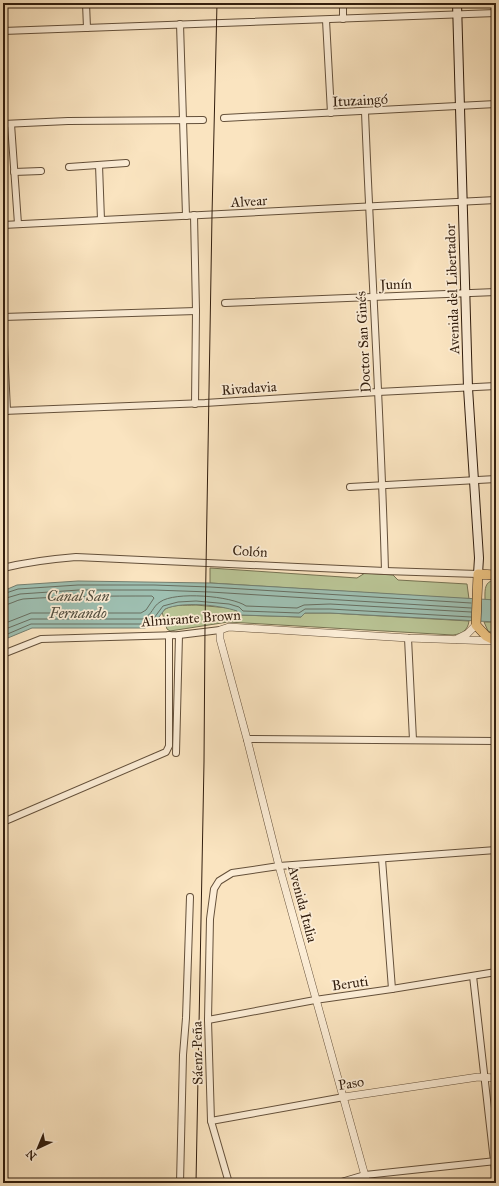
<svg xmlns="http://www.w3.org/2000/svg" width="499" height="1186" font-family="'IM FELL Great Primer',serif">
<rect width="100%" height="100%" fill="#fae4c0"/>
<filter id="stains"><feTurbulence type="fractalNoise" baseFrequency=".005" numOctaves="4"/><feColorMatrix values="0 0 0 0 .2 0 0 0 0 .09 0 0 0 0 .02 0 0 0 .5 -.17"/></filter>
<radialGradient id="worn" r=".72"><stop offset=".6" stop-color="#630" stop-opacity="0"/><stop offset="1" stop-color="#630" stop-opacity=".3"/></radialGradient>
<g fill="#bac596" stroke="#767252">
<polygon points="210,568 357,578 365,573 393,575 398,580 467,584 469,599 210,583"/>
<path d="M491,581h5v19h-11c0,-8 -1,-16 6,-19z"/>
<path d="M196,605l33,3 9,3 2,4 61,2 4,-4h25l139,8c-1,9 -7,13 -16,14l-225,-13 -58,9 -3,-2 -5,-17c8,-9 23,-6 34,-7z"/>
<polygon points="484,622 496,622 496,634 488,631"/>
</g>
<path fill="#9ebfb1" stroke="#737f70" d="M78,581l132,2 286,17v22l-166,-9h-25l-4,4 -61,-2 -3,-4c-18,-6 -54,-10 -72,-2l-9,12 -11,7h-113l-29,12v-49l14,-6z"/>
<g fill="none" stroke-linecap="round" stroke-linejoin="round">
<g stroke="#686e60" stroke-width="1">
<polyline points="3,594 18,589 78,585 154,585 210,587 471,603"/>
<polyline points="3,599 20,594 79,590 154,590 210,592 471,608"/>
<path d="M3,605c7,0 13,-5 20,-6 43,-3 86,-3 129,-3l2,2 -8,12 -5,3h-110l-28,11"/>
<path d="M3,630l28,-11h112c10,-5 9,-12 17,-17 15,-11 72,-6 86,4l51,2 7,-3 26,-1 141,8"/>
<polyline points="3,636 31,624 144,624 154,618 163,606 178,602 196,601 229,604 239,607 243,611 299,613 305,609 330,609 471,617"/>
</g>
<defs>
<g id="minor">
<polyline points="86,3 87,28"/>
<polyline points="343,19 343,3"/>
<polyline points="326,20 331,113"/>
<polyline points="180,24 186,216"/>
<path d="M3,31c164,-6 329,-12 493,-18"/>
<path d="M365,112c6,153 16,306 20,459"/>
<polyline points="224,118 496,104"/>
<polyline points="3,124 68,121 203,120"/>
<polyline points="11,124 18,224"/>
<polyline points="99,165 101,220"/>
<polyline points="69,167 126,163"/>
<polyline points="14,172 41,171"/>
<polyline points="194,215 196,311 195,404"/>
<polyline points="3,225 496,200"/>
<polyline points="225,303 496,292"/>
<polyline points="3,317 196,311"/>
<polyline points="3,323 7,411"/>
<polyline points="3,411 205,403 378,392 496,386"/>
<polyline points="350,487 496,479"/>
<path d="M3,568c24,-6 48,-9 73,-11l309,14 93,3"/>
<polyline points="408,638 413,740"/>
<polyline points="3,654 41,639 179,635 220,630"/>
<polyline points="247,739 496,741"/>
<polyline points="176,753 179,635"/>
<polyline points="3,822 166,752 169,746 169,635"/>
<polyline points="382,859 392,989"/>
<polyline points="473,976 496,1179"/>
<polyline points="208,1020 315,1000 392,989 496,972"/>
<polyline points="211,1121 344,1097"/>
<polyline points="180,1183 183,1055 186,1018 190,897"/>
<polyline points="229,1183 211,1121 208,1020 210,919 214,889 219,881 232,873 279,866 496,850"/>
<polyline points="338,1183 365,1175 496,1161"/>
</g>
<g id="tertiary">
<polyline points="457,639 467,634 476,625"/>
<polyline points="344,1097 478,1077 496,1078"/>
<polyline points="367,1183 279,866 247,739 220,639 220,630 229,627 408,638 494,641"/>
</g>
<polyline id="secondary" points="457,3 468,388 479,558 478,574"/>
<polyline id="primary" points="496,575 478,574 476,625 486,636 496,641"/>
</defs>
<use href="#minor" stroke="#64503a" stroke-width="8"/>
<use href="#tertiary" stroke="#64503a" stroke-width="8"/>
<use href="#secondary" stroke="#321e0e" stroke-width="10"/>
<use href="#primary" stroke="#321e0e" stroke-width="10"/>
<use href="#minor" stroke="#fcedd6" stroke-width="6"/>
<use href="#tertiary" stroke="#fcedd6" stroke-width="7"/>
<use href="#secondary" stroke="#fcedd6" stroke-width="8"/>
<use href="#primary" stroke="#edc280" stroke-width="9"/>
<polyline stroke="#321e0e" stroke-width="1" points="196,1183 204,762 205,627 212,215 217,3"/>
</g>
<g text-anchor="middle" stroke-width="3.5" stroke-linejoin="round" paint-order="stroke">
<g font-size="14" fill="#321e0e" stroke="#fcedd6">
<text transform="translate(360 100) rotate(-3)" y="5">Ituzaingó</text>
<text transform="translate(249 201) rotate(-3)" y="5">Alvear</text>
<text transform="translate(396 284) rotate(-2)" y="5">Junín</text>
<text transform="translate(452 289) rotate(-92)" y="5">Avenida del Libertador</text>
<text transform="translate(363 342) rotate(-93)" y="5">Doctor San Ginés</text>
<text transform="translate(249 388) rotate(-4)" y="5">Rivadavia</text>
<text transform="translate(250 551) rotate(3)" y="5">Colón</text>
<text transform="translate(191 618) rotate(-4)" y="5">Almirante Brown</text>
<text transform="translate(303 904) rotate(75)" y="5">Avenida Italia</text>
<text transform="translate(350 983) rotate(-8)" y="5">Beruti</text>
<text transform="translate(197 1053) rotate(-91)" y="5">Sáenz Peña</text>
<text transform="translate(351 1083) rotate(-9)" y="5">Paso</text>
</g>
<g font-size="15" font-style="italic" fill="#524e3f" stroke="#fcedd6">
<text x="78" y="601">Canal San<tspan x="78" dy="17">Fernando</tspan></text>
</g>
</g>
<rect width="499" height="1186" fill="none" stroke="#fae4c0" stroke-width="16"/>
<rect x="4" y="4" width="491" height="1178" fill="none" stroke="#321e0e" stroke-width="2"/>
<rect x="8" y="8" width="483" height="1170" fill="none" stroke="#321e0e"/>
<g transform="translate(38 1148) rotate(224)" stroke="#fcedd6" stroke-width="3" paint-order="stroke">
<path d="M0-3L7 15L0 10L-7 15Z" fill="#321e0e"/>
<text y="-6" font-size="11" font-weight="bold" text-anchor="middle" fill="#321e0e">N</text>
</g>
<rect width="100%" height="100%" filter="url(#stains)"/>
<rect width="100%" height="100%" fill="url(#worn)"/>
</svg>
